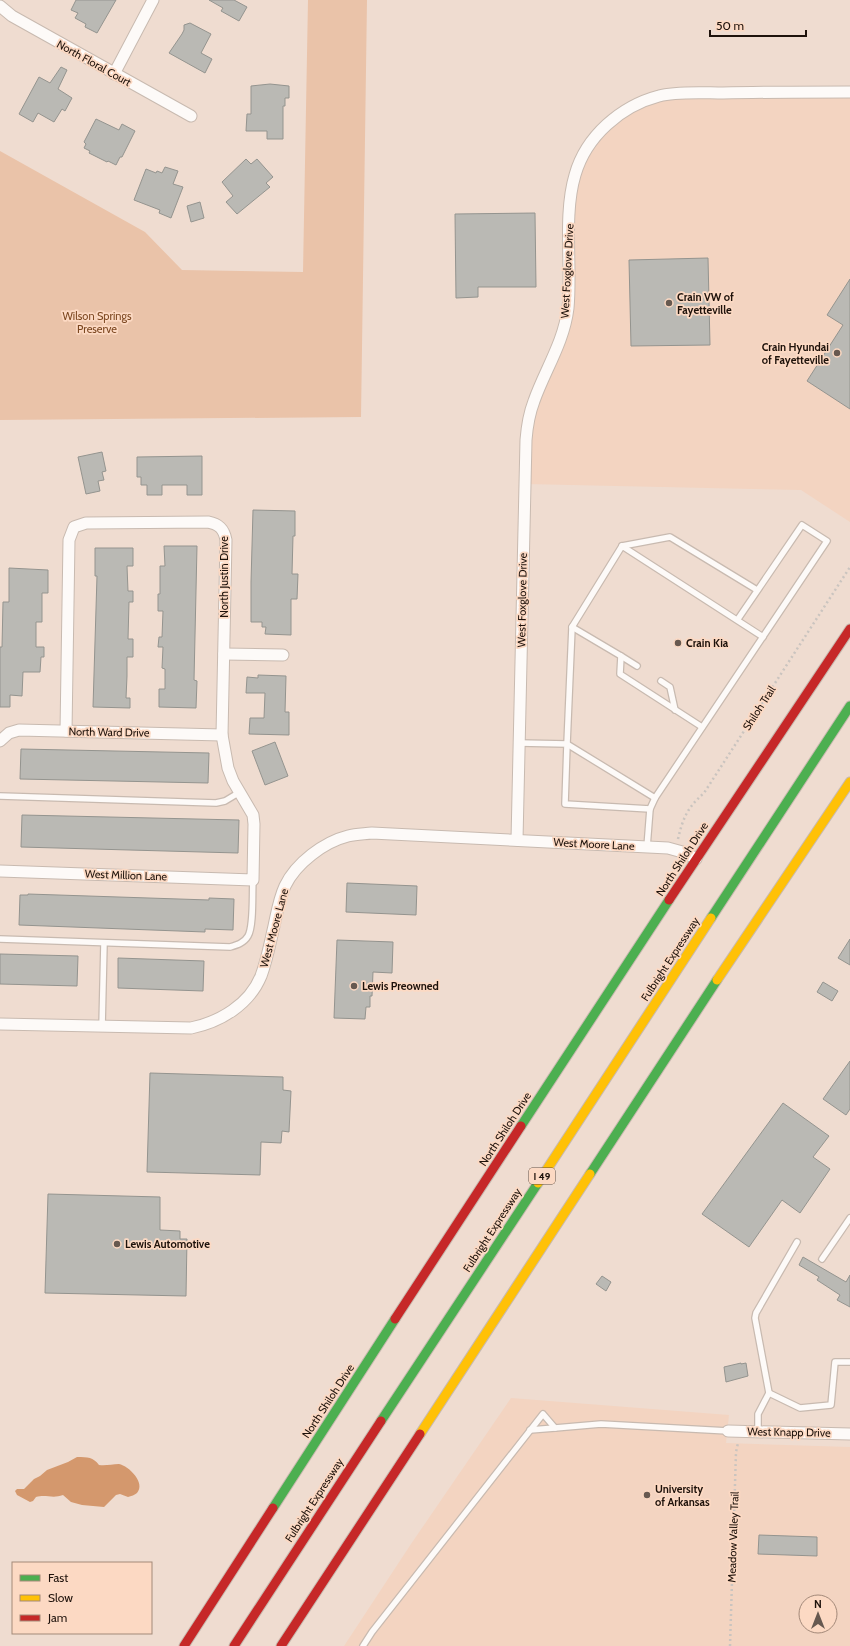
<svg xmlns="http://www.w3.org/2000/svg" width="850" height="1646" font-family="Cabin,sans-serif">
<rect width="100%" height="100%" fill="#efdcd0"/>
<g fill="#f3d4c1" fill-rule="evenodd">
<polygon points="850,92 850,522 801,490 525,484 526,440 562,336 575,175 605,126 660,96"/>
<path d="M511,1398l218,17 -3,28 124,4v199h-506l67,-102zM806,1602h24v24h-24z"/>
</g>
<polygon fill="#eac3a9" points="308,0 367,0 361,417 0,420 0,151 145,232 182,270 303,272"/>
<path fill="#d4986d" d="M77,1457c11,0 16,0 22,8 7,1 13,-1 20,-1 10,2 27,19 18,29 -2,2 -6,3 -9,4l-8,-3 -4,1 -12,12 -22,-2 -11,-3 -8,-7c-11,4 -17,-1 -27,2l-3,4 -3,1 -13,-7 -2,-4 2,-2h7l10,-10 6,-3 7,-6 21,-8z"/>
<g fill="#bab9b4" stroke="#94948f">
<polygon points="76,0 116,0 97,33 85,27 86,24 75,18 78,13 71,10"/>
<polygon points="209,0 234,0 247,7 239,21 221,11 223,8"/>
<polygon points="190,23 211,34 201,53 212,59 205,73 169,53 182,34 184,30 184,25"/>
<polygon points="61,67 67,70 58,89 72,98 65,111 62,109 54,122 38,113 33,122 19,114 39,77 50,83"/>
<polygon points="270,84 289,86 289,98 285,98 285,106 283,106 283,139 267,139 267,131 246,131 247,114 251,114 251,86"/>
<polygon points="96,119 119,130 122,124 135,131 122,157 120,157 116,165 108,161 107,162 89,153 90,151 84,148 86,144 84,142"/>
<polygon points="246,159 251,164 257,159 273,177 266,183 270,187 237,214 226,202 233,196 222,182"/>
<polygon points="165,167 178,171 173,184 183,187 171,218 159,213 160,210 134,200 146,169 156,173 157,171 162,173"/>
<polygon points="200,202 204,218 191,222 187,206"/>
<polygon points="535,213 536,287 478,287 478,297 456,298 455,214"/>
<polygon points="708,258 710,345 631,346 629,260"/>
<polygon points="850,279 850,409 807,381 843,325 827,315"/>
<polygon points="102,452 106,471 102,472 104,480 98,481 100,491 86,494 78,457"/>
<polygon points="202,456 202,495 187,495 187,485 162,485 162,495 147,495 147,485 141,485 141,477 137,477 137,457"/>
<polygon points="253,510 295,511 295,536 293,536 292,574 298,574 297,599 291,599 291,635 265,634 266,627 262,627 262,622 251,622 251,582"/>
<polygon points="164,546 197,546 194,680 197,681 196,708 159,707 159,689 165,689 165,669 162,668 163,647 158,647 159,637 162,637 163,611 158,611 158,594 160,594 160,566 165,566"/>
<polygon points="95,548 133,548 133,566 127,566 128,591 133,591 133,602 129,602 128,639 133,639 133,657 127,657 127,676 126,698 130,698 130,708 93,707 97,576 95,576"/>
<polygon points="9,568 48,570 48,593 42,593 42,622 36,622 36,647 44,647 44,657 41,657 40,672 23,672 22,696 10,695 10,707 0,707 0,647 2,647 3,602 9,602"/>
<polygon points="258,675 286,676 285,712 289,712 289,735 249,734 250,718 264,718 265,693 246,693 247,677 258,678"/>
<polygon points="275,742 288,776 265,785 252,751"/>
<polygon points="21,749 209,753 208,783 20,779"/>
<polygon points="22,815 239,820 238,853 21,847"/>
<polygon points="347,883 417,886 416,915 346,912"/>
<polygon points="28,894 209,900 209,898 234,899 233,930 205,929 205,932 19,925 20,895 28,895"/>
<polygon points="850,939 850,965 838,958"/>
<polygon points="337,940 393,942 392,973 373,972 372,996 370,996 370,1007 366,1007 365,1019 334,1018"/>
<polygon points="0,954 78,956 77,986 0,984"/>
<polygon points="118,958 204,961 203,991 118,988"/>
<polygon points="823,982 838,991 832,1001 817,992"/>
<polygon points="850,1061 850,1109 846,1115 823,1099"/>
<polygon points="150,1073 283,1077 283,1090 291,1091 289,1132 282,1131 281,1143 261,1142 260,1175 147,1172"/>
<polygon points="783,1103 829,1136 813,1157 830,1169 800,1213 782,1200 749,1247 702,1214"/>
<polygon points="48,1194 160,1197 160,1230 180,1231 180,1239 187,1239 186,1296 45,1293"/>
<polygon points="803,1257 846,1282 850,1275 850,1307 837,1300 840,1295 817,1280 819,1277 799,1265"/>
<polygon points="602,1276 611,1282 606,1291 596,1284"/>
<polygon points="741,1363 741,1364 746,1363 748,1376 726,1382 724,1367"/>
<polygon points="759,1535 817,1537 817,1556 758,1554"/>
</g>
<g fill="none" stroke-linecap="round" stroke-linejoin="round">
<defs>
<g id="lane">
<polyline points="622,546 670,537 757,590"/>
<polyline points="572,627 621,656 620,674 702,727"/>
<polyline points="621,656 637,666"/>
<polyline points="661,681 670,687 675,710"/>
<polyline points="519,743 567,744 565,804 650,809"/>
<polyline points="0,796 216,803 225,801 240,792"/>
<polyline points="655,798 567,744 572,627 622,546 763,637"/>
<polyline points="647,847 650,809 655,798 827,541 802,525 738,619"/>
<path d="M0,939l230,8c7,-2 14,-4 18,-11 6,-10 4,-44 5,-56"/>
<polyline points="102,1027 104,943"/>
<polyline points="822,1259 850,1218"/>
<polyline points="769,1393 800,1408 831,1405 835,1362 850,1362"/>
<polyline points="530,1430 555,1428"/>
<polyline points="758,1432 758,1414 769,1393 755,1318 756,1313 797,1242"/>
<polyline points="363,1646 372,1632 543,1414 555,1428 601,1424 728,1431"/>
</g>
<g id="street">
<polyline points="0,6 12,16 191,116"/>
<polyline points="114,74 153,0"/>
<polyline points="224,654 283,655"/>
<polyline points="0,741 9,733 19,730 222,735"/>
<path d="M517,840l9,-400c1,-13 3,-26 8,-39 11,-31 30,-59 34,-93 4,-41 -5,-93 7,-133 11,-39 46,-69 84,-79 17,-5 46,-3 64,-3 42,-1 85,-1 127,-1"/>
<path d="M0,871l253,9 1,-56 -1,-9 -20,-34 -5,-13 -6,-33 4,-195c-2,-11 -7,-16 -18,-18l-122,1 -12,4 -5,13 -3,191"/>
<path d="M0,1024l191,4c29,-6 58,-23 70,-52 6,-16 9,-33 13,-50 3,-14 5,-27 11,-40 11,-23 39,-44 63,-50 8,-2 16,-2 24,-3l296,15 18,5 10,6"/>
<polyline points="728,1431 850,1434"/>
</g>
<g id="fast">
<polyline points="711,918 850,706"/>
<polyline points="521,1126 669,900"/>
<polyline points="590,1174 717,980"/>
<polyline points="381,1421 538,1183"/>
<polyline points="273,1508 395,1319"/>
</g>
<g id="slow">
<polyline points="717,980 850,782"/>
<polyline points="538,1183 711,918"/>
<polyline points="420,1434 590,1174"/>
</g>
<g id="jam">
<polyline points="669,900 850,629"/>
<polyline points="395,1319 521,1126"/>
<polyline points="184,1646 273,1508"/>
<polyline points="234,1646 381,1421"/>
<polyline points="281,1646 420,1434"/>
</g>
</defs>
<use href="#lane" stroke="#c8bab0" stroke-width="8"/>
<use href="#street" stroke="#c8bab0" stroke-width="13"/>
<use href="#fast" stroke="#c8bab0" stroke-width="11"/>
<use href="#slow" stroke="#c8bab0" stroke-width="11"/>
<use href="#jam" stroke="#c8bab0" stroke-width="11"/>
<g stroke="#cac4bf" stroke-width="2.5" stroke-dasharray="2 3" stroke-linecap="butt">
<path d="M678,839c5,-21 9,-31 26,-46l146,-226"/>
<polyline points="730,1646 736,1452 738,1443"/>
</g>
<use href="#lane" stroke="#fdfaf8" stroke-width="5.5"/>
<use href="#street" stroke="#fdfaf8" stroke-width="11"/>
<use href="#fast" stroke="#4caf50" stroke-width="9"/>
<use href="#slow" stroke="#ffc107" stroke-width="9"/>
<use href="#jam" stroke="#c62828" stroke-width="9"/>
</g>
<g fill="#675950" stroke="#fcd9c3" stroke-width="1.5">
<circle cx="669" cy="303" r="4"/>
<circle cx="837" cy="353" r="4"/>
<circle cx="678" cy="643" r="4"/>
<circle cx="354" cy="986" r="4"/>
<circle cx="117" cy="1244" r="4"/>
<circle cx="647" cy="1495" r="4"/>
</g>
<g text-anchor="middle" stroke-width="3.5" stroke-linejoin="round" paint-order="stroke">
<rect fill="#fcd9c3" stroke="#614e42" stroke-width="1" x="529" y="1168" width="26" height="16" rx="3"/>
<g font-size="10" font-weight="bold" fill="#1e120b">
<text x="542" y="1180">I 49</text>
</g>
<g font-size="11" fill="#1e120b" stroke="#fcd9c3">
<text transform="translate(94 63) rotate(29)" y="4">North Floral Court</text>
<text transform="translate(567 271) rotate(-87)" y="4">West Foxglove Drive</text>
<text transform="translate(224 577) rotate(-90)" y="4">North Justin Drive</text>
<text transform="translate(522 600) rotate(-89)" y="4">West Foxglove Drive</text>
<text transform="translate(759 708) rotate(-57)" y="4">Shiloh Trail</text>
<text transform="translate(109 732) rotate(1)" y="4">North Ward Drive</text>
<text transform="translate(594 844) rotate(3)" y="4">West Moore Lane</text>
<text transform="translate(682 859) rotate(-57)" y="4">North Shiloh Drive</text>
<text transform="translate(126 875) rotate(2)" y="4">West Million Lane</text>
<text transform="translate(274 928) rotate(-75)" y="4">West Moore Lane</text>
<text transform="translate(670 959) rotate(-57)" y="4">Fulbright Expressway</text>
<text transform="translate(505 1129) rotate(-57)" y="4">North Shiloh Drive</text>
<text transform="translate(492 1230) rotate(-57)" y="4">Fulbright Expressway</text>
<text transform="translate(328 1401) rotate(-57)" y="4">North Shiloh Drive</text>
<text transform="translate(789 1432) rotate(1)" y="4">West Knapp Drive</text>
<text transform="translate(314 1500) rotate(-57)" y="4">Fulbright Expressway</text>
<text transform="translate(733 1537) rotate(-88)" y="4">Meadow Valley Trail</text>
</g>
<g font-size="11" font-weight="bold" fill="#1e120b" stroke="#fcd9c3" text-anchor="start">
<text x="677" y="301">Crain VW of<tspan x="677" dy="13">Fayetteville</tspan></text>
<text x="829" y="351" text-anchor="end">Crain Hyundai<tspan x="829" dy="13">of Fayetteville</tspan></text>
<text x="686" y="647">Crain Kia</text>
<text x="362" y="990">Lewis Preowned</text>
<text x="125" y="1248">Lewis Automotive</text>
<text x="655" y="1493">University<tspan x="655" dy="13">of Arkansas</tspan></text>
</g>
<g font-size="11" fill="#7b461f" stroke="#fcd9c3">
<text x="97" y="320">Wilson Springs<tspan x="97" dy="13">Preserve</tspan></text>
</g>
</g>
<rect x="12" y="1562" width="140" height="72" fill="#fcd9c3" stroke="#a38979"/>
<rect x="20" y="1575" width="20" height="6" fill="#4caf50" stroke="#a38979"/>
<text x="48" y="1582" font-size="12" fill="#1e120b">Fast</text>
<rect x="20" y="1595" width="20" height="6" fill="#ffc107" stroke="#a38979"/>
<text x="48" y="1602" font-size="12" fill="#1e120b">Slow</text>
<rect x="20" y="1615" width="20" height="6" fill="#c62828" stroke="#a38979"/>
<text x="48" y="1622" font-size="12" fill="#1e120b">Jam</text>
<g transform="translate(818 1614)"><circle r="19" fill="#fcd9c3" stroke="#a38979"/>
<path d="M0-3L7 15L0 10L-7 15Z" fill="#675950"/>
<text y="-6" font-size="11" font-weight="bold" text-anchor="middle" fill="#1e120b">N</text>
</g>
<path d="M710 30v6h96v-6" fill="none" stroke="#1e120b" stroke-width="2"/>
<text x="716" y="30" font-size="12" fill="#1e120b" stroke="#fcd9c3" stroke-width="3" paint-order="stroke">50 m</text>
</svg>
